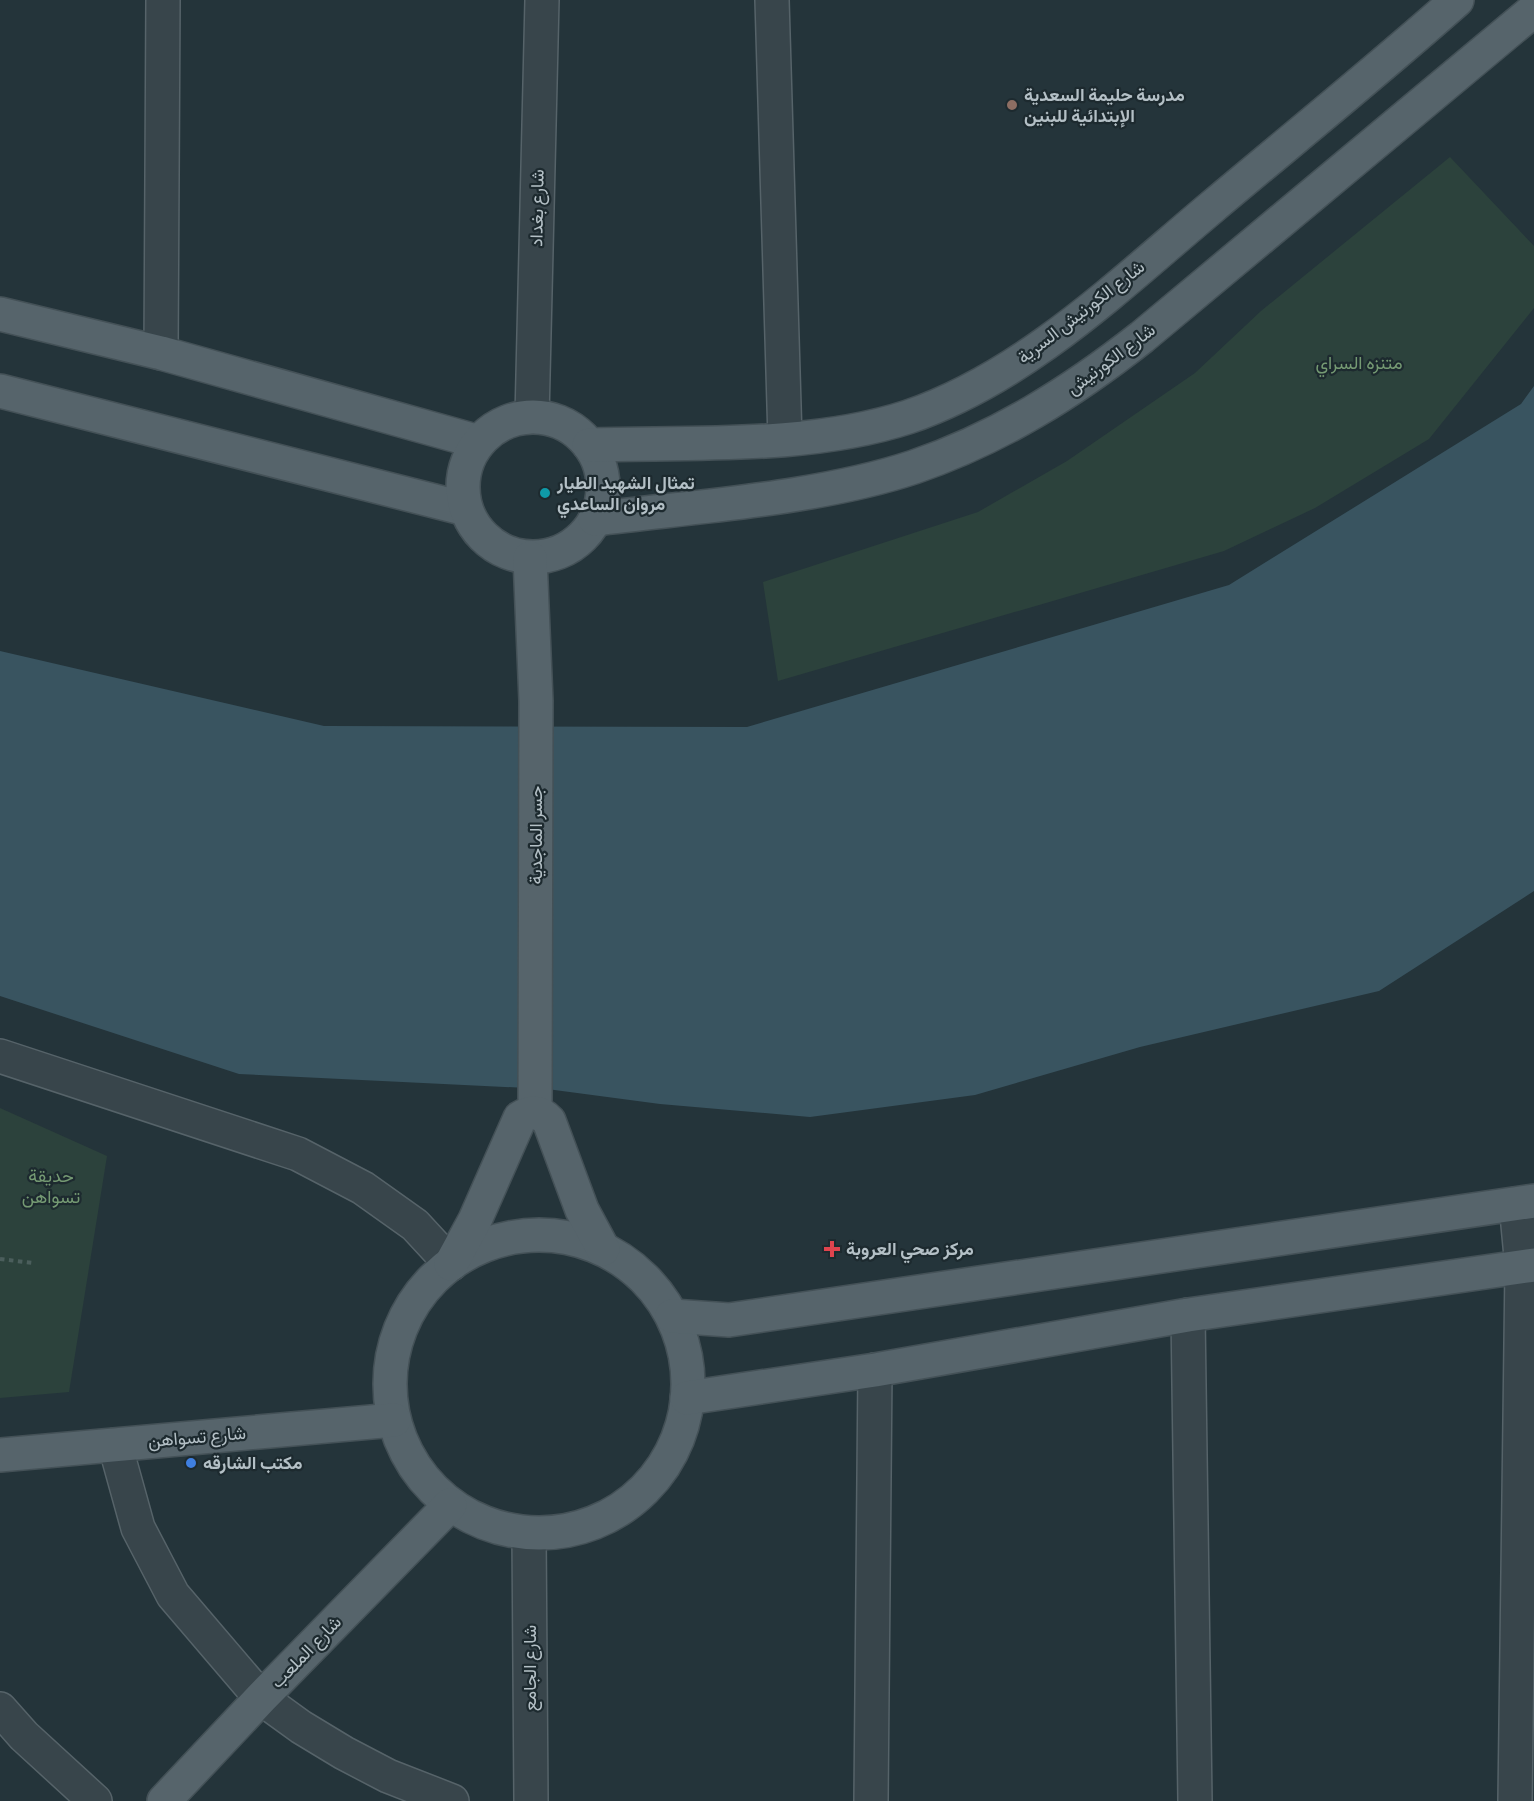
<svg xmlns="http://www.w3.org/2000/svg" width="1534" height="1801" font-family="'Source Sans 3',Vazirmatn,sans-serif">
<rect width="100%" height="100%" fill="#24343a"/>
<g fill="#2c423c">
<polygon points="1450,157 1534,246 1534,308 1429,439 1315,508 1224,551 778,681 763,582 978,512 1067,461 1195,373 1261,311"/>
<polygon points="0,1108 107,1156 69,1392 0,1398"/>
</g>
<polygon fill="#395460" points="1534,386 1534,891 1379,991 1140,1047 975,1095 810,1117 660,1104 547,1089 239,1074 0,996 0,651 324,726 747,727 1229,585 1521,404"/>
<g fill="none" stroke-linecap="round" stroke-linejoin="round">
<defs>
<g id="minor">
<polyline points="772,0 785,439"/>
<polyline points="161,353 163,0"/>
<polyline points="532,417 542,0"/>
<polyline points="0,1056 298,1154 363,1188 415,1225 451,1264"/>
<polyline points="1188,1315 1195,1801"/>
<polyline points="115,1445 138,1528 173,1595 261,1698 301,1727 344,1753 388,1776 452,1801"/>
<polyline points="529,1534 531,1801"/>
<polyline points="0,1709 24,1736 95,1801"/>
<polyline points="871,1801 875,1370"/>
<polyline points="1515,1801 1522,1267 1516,1204"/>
</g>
<g id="major">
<polyline points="0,314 161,353 479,442"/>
<polyline points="0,391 466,509"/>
<circle cx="533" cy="487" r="70"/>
<path d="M589,445c103,-3 221,4 319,-28 117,-40 211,-132 304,-210 82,-69 165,-136 245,-207"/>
<path d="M595,519c102,-13 223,-20 319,-52 85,-29 158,-75 228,-130l392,-327"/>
<polyline points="530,558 536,701 535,1112"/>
<circle cx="539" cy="1384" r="149"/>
<path d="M451,1264l24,-44 45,-102c11,-7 20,-7 29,3l33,89 21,39"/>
<polyline points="672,1316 729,1320 1534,1201"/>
<polyline points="687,1398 875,1370 1188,1315 1534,1265"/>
<polyline points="0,1455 394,1420"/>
<polyline points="164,1801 261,1698 450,1505"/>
</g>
</defs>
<use href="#minor" stroke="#566369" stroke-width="36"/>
<use href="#major" stroke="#445157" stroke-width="36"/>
<polyline stroke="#4b5e5c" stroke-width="4" stroke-dasharray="4.5 4.5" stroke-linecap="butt" points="0,1259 33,1263"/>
<use href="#minor" stroke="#38454b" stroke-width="33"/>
<use href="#major" stroke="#56646b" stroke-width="33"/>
</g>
<circle fill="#8d6e63" stroke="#1d2a2f" stroke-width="2" cx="1012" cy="105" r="6"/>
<circle fill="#0f9aa8" stroke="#1d2a2f" stroke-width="2" cx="545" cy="493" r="6"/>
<path fill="#e0444e" stroke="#1d2a2f" stroke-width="2" d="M829 1240h6v6h6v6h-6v6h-6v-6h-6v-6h6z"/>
<circle fill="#3f7fe0" stroke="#1d2a2f" stroke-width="2" cx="191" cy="1463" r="6"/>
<g text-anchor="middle" stroke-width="4.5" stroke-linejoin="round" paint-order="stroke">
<g font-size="18" font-weight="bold" fill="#b4c0c6" stroke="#1d2a2f" text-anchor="start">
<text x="1024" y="101">مدرسة حليمة السعدية<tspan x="1024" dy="21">الإبتدائية للبنين</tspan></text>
<text x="557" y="489">تمثال الشهيد الطيار<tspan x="557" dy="21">مروان الساعدي</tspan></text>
<text x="846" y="1255">مركز صحي العروبة</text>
<text x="203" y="1469">مكتب الشارقه</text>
</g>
<g font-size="18" fill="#b4c0c6" stroke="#1d2a2f">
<text transform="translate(537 208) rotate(-89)" y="6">شارع بغداد</text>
<text transform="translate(1081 312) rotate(-38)" y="6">شارع الكورنيش السرية</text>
<text transform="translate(1111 359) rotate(-37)" y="6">شارع الكورنيش</text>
<text transform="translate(536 835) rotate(-90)" y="6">جسر الماجدية</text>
<text transform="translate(197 1437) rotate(-5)" y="6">شارع تسواهن</text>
<text transform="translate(306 1652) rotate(-46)" y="6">شارع الملعب</text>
<text transform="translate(530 1668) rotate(-90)" y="6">شارع الجامع</text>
</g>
<g font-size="18" fill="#759a73" stroke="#1d2a2f">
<text x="1359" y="369">متنزه السراي</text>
<text x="51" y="1182">حديقة<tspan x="51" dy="21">تسواهن</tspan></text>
</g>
</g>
</svg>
